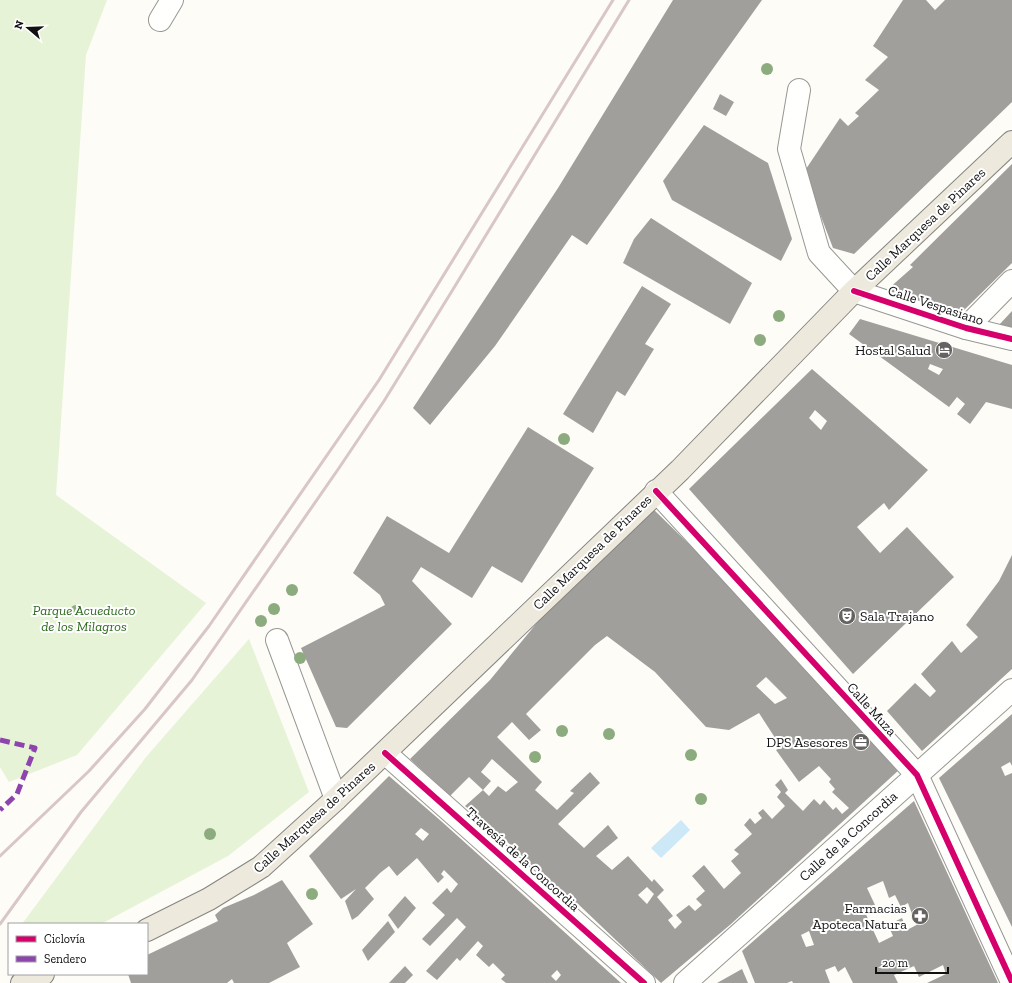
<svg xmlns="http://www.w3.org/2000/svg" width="1012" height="983" font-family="'Zilla Slab',serif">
<rect width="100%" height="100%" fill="#fdfcf7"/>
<g fill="#e7f3d7">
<polygon points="0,0 107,0 86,55 56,495 206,603 77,755 9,782 0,767"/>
<polygon points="249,639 309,792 228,856 101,924 22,924 146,757"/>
</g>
<polygon fill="#cde8f7" points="681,820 690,830 661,858 651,848"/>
<g fill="#a19f9c" fill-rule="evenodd">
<polygon points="673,0 762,0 587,245 572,235 495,346 430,425 413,408 558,188"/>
<polygon points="903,0 926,0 935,10 945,0 1012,0 1012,102 854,254 833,248 804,172 840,118 848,126 859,116 855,113 879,90 865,80 888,57 873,46"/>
<polygon points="720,94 734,102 726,116 713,109"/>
<polygon points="704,125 768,163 792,239 781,261 672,200 663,181"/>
<polygon points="1012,164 1012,263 959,315 950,306 944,311 887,290 913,267 910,265"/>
<polygon points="651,218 752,283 730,324 623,263 634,239"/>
<polygon points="642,286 671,304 645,344 654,349 625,396 617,391 593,433 563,414"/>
<polygon points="1012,311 1012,330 999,325"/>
<path d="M860,319l152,46v44l-26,-7 -16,22 -13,-10 8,-10 -8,-7 -8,10 -100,-73zM930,364l13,5 -4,6 -11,-6z"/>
<path d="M812,369l116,101 -39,40 -5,-7 -27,24 23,26 27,-26 47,50 -101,97 -164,-185zM815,410l12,11 -6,9 -12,-12z"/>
<polygon points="528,427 594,468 522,583 492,566 472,598 421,567 412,581 452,624 347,728 336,727 301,648 385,605 380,595 353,573 387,516 449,553"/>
<path d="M649,505l90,88 161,176 -169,155 -70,59 -84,-80 -3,3 -77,-74 -32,-26 18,-16 -14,-13 -19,19 -40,-37 80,-79 74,-90zM607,636l48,36 51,55 23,3 30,-17 22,34 -5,3 23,32 20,-16 12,13 -2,3 6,7 -3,3 17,16 -7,6 -6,-7 -3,3 -9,-10 -4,5 -6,-6 -11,12 -18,-18 3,-3 -7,-11 -6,6 6,7 -4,5 8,9 -13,13 -9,-10 -5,4 4,5 -7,6 -5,-6 -6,7 8,9 -18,16 5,4 -8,7 10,12 -17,16 -20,-24 -12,11 13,15 -9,8 6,6 -7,6 -6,-6 -13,10 6,7 -7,7 -7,-9 5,-4 -16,-19 7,-7 -10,-11 -2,3 -24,-26 -16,14 -16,-14 22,-18 -10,-13 -24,23 -26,-24 42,-41 -10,-11 -20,19 4,2 -17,17 -22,-20 7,-8 -45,-45 15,-15 17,18 12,-10 -15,-16 69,-69zM766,677l21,21 -12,6 -19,-18zM492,759l26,23 -12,10 -8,-6 -9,10 -6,-6 8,-9 -10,-9zM647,887l7,7 -7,10 -9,-9z"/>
<polygon points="1012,555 1012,669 922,751 887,711 915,683 930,697 936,691 921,674 952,641 961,653 978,637 966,625 999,581"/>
<polygon points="1012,714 1012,766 1010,762 1001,767 1005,776 1012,773 1012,927 939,778"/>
<path d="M389,776l52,45 180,162h-115l-5,-4 4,-4 -12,-12 -4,4 -13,-12 7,-9 -5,-5 -18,20 -3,-3 -20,22 -11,-9 40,-44 -9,-9 -27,28 -8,-7 23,-24 -13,-12 15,-15 4,5 7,-9 -14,-14 -3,4 3,3 -6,6 -21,-25 -20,18 -8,-10 -9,7 -15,15 9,11 -16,17 -6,4 -7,-19 11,-12 -15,10 -32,-43zM421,828l8,6 -6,7 -8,-7zM557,970l4,5 -5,6 -5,-5z"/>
<path d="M914,801l84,182h-71l19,-9 -3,-9 -24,12 -5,-11 -20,9 4,8h-45l-8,-16 -7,5 -3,-6 -10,4 5,13h-37l-1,-2 -5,2h-32l-13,-32zM883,881l6,17 6,-3 6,12 7,-4 4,11 4,-2 6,10 -15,8 -5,-12 -14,7 5,11 -14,7 -15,-33 11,-5 -8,-17zM809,931l5,14 -8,2 -5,-12z"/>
<polygon points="282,880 313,924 287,943 300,967 269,983 234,983 232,979 227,983 131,983 128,974 147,974 147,955 218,921 215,915 223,908 254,895"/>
<polygon points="405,896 416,908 398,929 388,915"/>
<polygon points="388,921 395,932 368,961 362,950"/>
<polygon points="405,966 413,975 405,983 389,983"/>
<polygon points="742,969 748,983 717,983"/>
</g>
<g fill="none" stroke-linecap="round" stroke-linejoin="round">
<defs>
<g id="minor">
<polyline points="160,20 172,0"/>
<polyline points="799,90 789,149 819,253 854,291 966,328 1012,339"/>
<polyline points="966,328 1012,281"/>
<polyline points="656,491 917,775 1012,982"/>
<polyline points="277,640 336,799"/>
<polyline points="385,753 644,983"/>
<polyline points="685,983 1012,690"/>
</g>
<g id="major">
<polyline points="147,930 209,899 261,867 336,799 680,470 854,291 1012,142"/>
<polyline points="22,983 43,974"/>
</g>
</defs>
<use href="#minor" stroke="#979795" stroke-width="24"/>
<use href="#major" stroke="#858482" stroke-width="24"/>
<use href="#minor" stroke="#fffffe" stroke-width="22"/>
<use href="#major" stroke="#ede9dc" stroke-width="22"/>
<g stroke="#d9c6c7" stroke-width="3">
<polyline points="0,856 89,771 145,709 209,626 379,380 613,0"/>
<polyline points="0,924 81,812 192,680 339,468 384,401 452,291 629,0"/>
</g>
<polyline stroke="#8e44ad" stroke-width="5" stroke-dasharray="10 5" stroke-linecap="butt" points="0,740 35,748 17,794 0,810"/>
<defs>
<g id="cycleway">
<polyline points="854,291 966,328 1012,339"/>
<polyline points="656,491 917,775 1012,982"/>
<polyline points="385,753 644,983"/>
</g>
</defs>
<use href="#cycleway" stroke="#fff" stroke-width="8"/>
<use href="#cycleway" stroke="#d6006c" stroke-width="6"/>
</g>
<g fill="#8cac80">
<circle cx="767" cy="69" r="6"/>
<circle cx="779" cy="316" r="6"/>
<circle cx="760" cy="340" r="6"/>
<circle cx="564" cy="439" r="6"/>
<circle cx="292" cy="590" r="6"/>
<circle cx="274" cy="609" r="6"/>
<circle cx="76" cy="611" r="6"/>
<circle cx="261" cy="621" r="6"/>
<circle cx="300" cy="658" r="6"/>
<circle cx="562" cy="731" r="6"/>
<circle cx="609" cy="734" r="6"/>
<circle cx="691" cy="755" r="6"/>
<circle cx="535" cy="757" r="6"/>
<circle cx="701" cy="799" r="6"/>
<circle cx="210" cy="834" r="6"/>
<circle cx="312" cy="894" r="6"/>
</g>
<defs>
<symbol id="hotel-disc" viewBox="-11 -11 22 22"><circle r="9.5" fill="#646362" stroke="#fff"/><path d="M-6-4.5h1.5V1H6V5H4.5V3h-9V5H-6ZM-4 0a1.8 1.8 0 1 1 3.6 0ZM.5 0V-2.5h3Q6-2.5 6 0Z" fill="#fff"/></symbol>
<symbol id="theatre-disc" viewBox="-11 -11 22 22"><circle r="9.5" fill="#646362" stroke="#fff"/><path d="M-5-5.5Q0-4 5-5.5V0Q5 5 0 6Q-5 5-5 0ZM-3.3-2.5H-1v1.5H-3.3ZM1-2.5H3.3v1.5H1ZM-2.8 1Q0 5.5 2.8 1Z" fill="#fff"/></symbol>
<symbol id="office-disc" viewBox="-11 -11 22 22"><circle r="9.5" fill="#646362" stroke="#fff"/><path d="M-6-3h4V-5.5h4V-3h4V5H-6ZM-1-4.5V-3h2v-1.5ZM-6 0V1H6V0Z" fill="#fff"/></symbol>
<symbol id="pharmacy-disc" viewBox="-11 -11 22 22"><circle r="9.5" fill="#646362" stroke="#fff"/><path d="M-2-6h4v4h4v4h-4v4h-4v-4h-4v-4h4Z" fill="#fff"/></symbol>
</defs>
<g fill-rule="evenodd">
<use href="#hotel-disc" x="934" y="340" width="20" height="20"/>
<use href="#theatre-disc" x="837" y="606" width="20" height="20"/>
<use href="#office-disc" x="851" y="732" width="20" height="20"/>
<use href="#pharmacy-disc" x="910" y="906" width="20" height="20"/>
</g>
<g text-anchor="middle" stroke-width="4" stroke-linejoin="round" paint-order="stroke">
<g font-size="14" fill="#111" stroke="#fff">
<text transform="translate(925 224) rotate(-43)" y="5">Calle Marquesa de Pinares</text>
<text transform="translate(936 305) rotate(18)" y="5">Calle Vespasiano</text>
<text transform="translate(592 552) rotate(-44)" y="5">Calle Marquesa de Pinares</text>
<text transform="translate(872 709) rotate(48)" y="5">Calle Muza</text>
<text transform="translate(314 817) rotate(-42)" y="5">Calle Marquesa de Pinares</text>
<text transform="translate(848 836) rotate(-42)" y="5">Calle de la Concordia</text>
<text transform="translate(523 859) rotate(42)" y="5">Travesía de la Concordia</text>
</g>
<g font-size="14" fill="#111" stroke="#fff" text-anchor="end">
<text x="931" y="355">Hostal Salud</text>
<text x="860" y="621" text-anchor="start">Sala Trajano</text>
<text x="848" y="747">DPS Asesores</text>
<text x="907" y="913">Farmacias<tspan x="907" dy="16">Apoteca Natura</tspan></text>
</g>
<g font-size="14" font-style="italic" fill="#2f6b1f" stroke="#fff">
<text x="84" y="615">Parque Acueducto<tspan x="84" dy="16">de los Milagros</tspan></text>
</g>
</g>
<rect x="8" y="923" width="140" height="52" fill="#ffffff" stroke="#a0a0a0"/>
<rect x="16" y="936" width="20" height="6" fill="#d6006c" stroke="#a0a0a0"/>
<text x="44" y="943" font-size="12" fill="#111111">Ciclovía</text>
<rect x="16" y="956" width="20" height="6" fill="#8e44ad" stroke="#a0a0a0"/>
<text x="44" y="963" font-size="12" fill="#111111">Sendero</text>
<g transform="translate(28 28) rotate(289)" stroke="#ffffff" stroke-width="3" paint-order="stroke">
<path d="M0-3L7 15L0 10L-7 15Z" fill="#111111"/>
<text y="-6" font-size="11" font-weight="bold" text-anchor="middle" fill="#111111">N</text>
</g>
<path d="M876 967v6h72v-6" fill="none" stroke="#111111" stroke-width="2"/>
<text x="882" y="967" font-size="12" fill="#111111" stroke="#ffffff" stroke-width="3" paint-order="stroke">20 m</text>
</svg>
